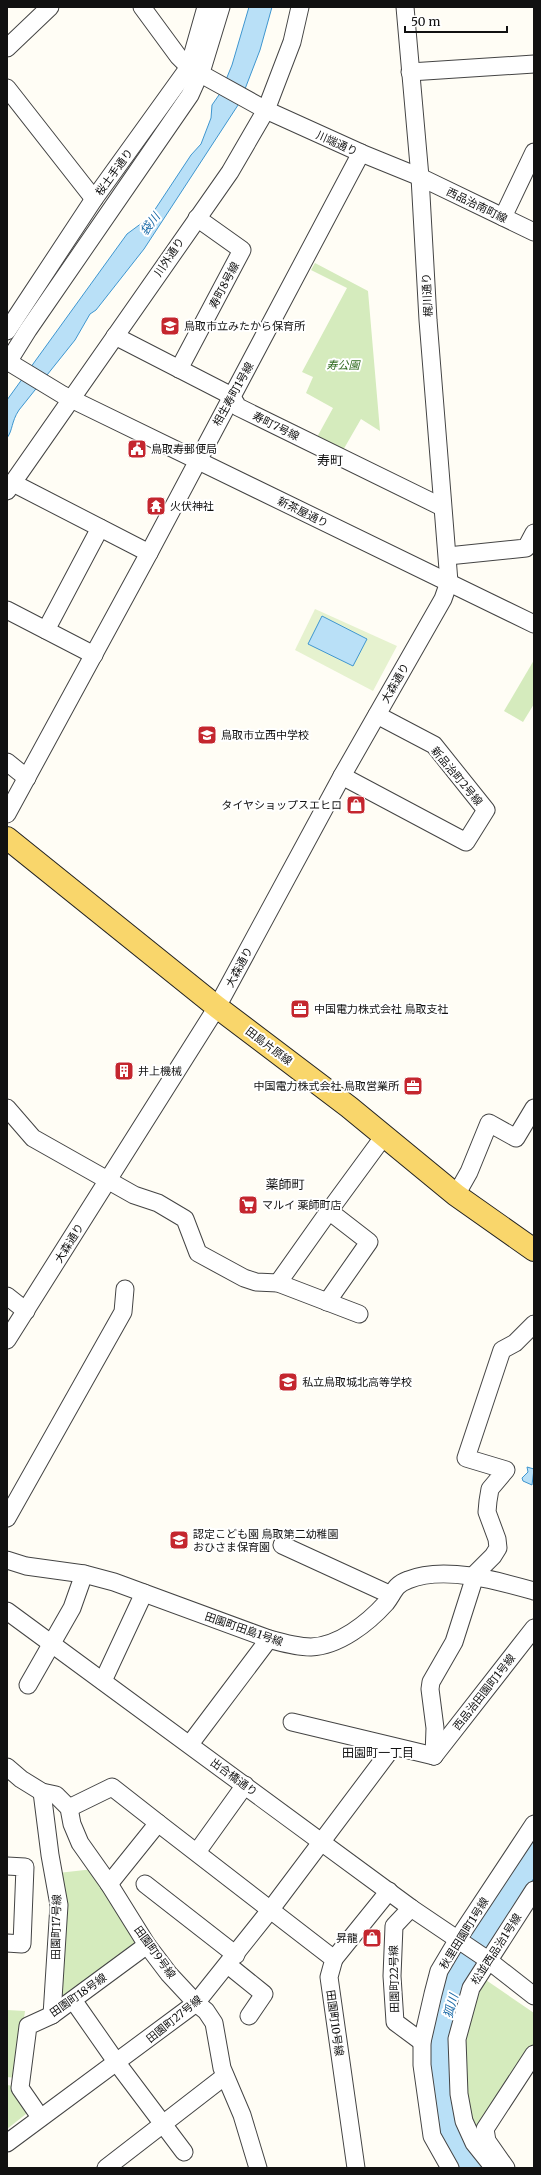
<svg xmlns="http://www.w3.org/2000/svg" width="541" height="2175" font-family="Merriweather,'Noto Sans JP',serif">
<rect width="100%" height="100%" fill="#fffdf5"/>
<g fill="#d5ebbd">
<polygon points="315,263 368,291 380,431 361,419 342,452 316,439 333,408 306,393 313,377 302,372 347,288 311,270"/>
<polygon points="534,660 534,704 523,722 504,711"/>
<polygon points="94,1869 142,1943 59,2004 58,1873"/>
<polygon points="483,1978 534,2013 534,2046 476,2133 467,2104 464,2060 468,2018"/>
<polygon points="7,2010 25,2011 16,2078 7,2077"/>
<polygon points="7,2085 14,2086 28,2107 26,2114 7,2129"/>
</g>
<polygon fill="#e6f2cf" points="315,609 397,646 373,691 295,650"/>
<g fill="#b9e0f7" stroke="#3f96cf">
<path d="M249,7h23l-12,43 -20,52 -96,147 -48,61 -6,4 -15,26 -56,70c-8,12 -6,20 -12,28v-38l120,-166 23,-17 41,-62 10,-11 10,-26 1,-13 9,-13 11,-27z"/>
<polygon points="322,616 367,639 353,666 308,644"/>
<polygon points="527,1467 534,1469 532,1485 523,1481 522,1478 528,1472"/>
<polygon points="534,1834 534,1878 474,1971 452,2073 487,2168 457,2168 436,2131 428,2041 440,1984 454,1957"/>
</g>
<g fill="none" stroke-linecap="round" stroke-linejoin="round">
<defs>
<g id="minor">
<polyline points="142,7 178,56 189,67 210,79 266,110 361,153 420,177 534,232"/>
<polyline points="7,48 50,7"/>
<polyline points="410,72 534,64"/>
<polyline points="7,88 94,199"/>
<polyline points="503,217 534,152"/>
<polyline points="7,331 94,199 189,67 206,7"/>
<polyline points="115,336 224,392 232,397 238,407 442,507"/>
<polyline points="7,361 63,395 534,624"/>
<polyline points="8,362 28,330 190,95 203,66 221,7"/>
<polyline points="179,369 242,250 197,218"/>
<polyline points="13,483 149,553"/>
<polyline points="7,491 230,172 266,110 292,42 300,7"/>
<polyline points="448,556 526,548 534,533"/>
<polyline points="7,610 94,655"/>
<polyline points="46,630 100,528"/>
<polyline points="7,762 27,778"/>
<polyline points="342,776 466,842 486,810 434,745 377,715"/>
<polyline points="7,814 149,553 361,153"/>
<polyline points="7,1108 33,1138 134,1195 158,1203 185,1219 198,1253 244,1278 256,1282 278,1283 359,1314"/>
<polyline points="456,1195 469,1172 489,1123 516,1138 534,1108"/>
<polyline points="278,1283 329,1211"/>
<polyline points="7,1296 26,1311"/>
<polyline points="327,1302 369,1242 329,1211 384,1136"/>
<polyline points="7,1340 217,1007 342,776 443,599 449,582 428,320 420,177 405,7"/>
<polyline points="7,1518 123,1312 125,1289"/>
<polyline points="282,1545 391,1595"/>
<path d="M7,1560l19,6 58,8 30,8 155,57c14,4 28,8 42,8 28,-1 57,-24 75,-44 8,-10 8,-18 22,-23 36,-15 91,1 126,11"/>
<polyline points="7,1611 411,1908 488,1960 534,1996"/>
<polyline points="103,1681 144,1593"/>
<polyline points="28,1685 72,1608 84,1574"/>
<polyline points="292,1722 434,1756"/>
<polyline points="190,1744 269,1639"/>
<polyline points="434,1756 435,1728 430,1689 431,1682 454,1642 476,1573 493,1556 498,1548 497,1539 487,1512 488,1501 490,1489 506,1470 466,1458 502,1350 515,1343 534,1324"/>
<polyline points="434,1756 534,1628"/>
<polyline points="7,1767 21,1779 42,1792 56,1795 69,1808 72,1824 80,1843 109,1884 147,1945 169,1974 196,2003 206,2011 214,2023 222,2068 242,2115 258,2168"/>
<polyline points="42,1792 50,1855 59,1905 52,2015"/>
<polyline points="69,1808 112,1787 158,1823 109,1884"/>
<polyline points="158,1823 334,1959 329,1977 356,2168"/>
<polyline points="197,1852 245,1785"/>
<polyline points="7,1866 25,1867 22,1944 7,1943"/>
<polyline points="145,1884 236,1955"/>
<polyline points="411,1908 394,1926 392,1976 395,2022 422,2042"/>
<polyline points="334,1959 389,1891"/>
<polyline points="228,1965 264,1994 249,2016"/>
<polyline points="73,2000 117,2063 184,2152"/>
<polyline points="40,2117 20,2088 28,2026 52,2015 147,1945"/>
<polyline points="7,2143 196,2003 271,1909 392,1748"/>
<polyline points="106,2168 225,2076"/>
<polyline points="450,2168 432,2136 422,2065 422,2042 433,1994 439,1971 458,1939 534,1824"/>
<polyline points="494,2168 474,2143 464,2121 459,2094 457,2039 471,1988 534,1890"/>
<polyline points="506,2168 487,2141 485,2129 534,2054"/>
</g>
<polyline id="major" points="7,838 217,1007 349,1107 456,1195 534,1250"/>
</defs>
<use href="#minor" stroke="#444" stroke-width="19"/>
<use href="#major" stroke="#222" stroke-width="24"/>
<use href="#minor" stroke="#fff" stroke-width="17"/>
<use href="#major" stroke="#f9d66b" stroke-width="22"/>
</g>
<defs>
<symbol id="school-square" viewBox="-11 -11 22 22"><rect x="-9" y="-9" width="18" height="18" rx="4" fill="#c4262e" stroke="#fff"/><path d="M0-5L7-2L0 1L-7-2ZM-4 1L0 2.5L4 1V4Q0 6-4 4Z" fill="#fff"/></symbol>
<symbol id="civic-square" viewBox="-11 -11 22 22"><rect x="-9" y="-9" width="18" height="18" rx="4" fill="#c4262e" stroke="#fff"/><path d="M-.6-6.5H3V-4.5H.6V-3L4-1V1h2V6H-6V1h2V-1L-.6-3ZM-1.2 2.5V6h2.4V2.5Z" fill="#fff"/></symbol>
<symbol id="temple-square" viewBox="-11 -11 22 22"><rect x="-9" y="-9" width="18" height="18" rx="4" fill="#c4262e" stroke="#fff"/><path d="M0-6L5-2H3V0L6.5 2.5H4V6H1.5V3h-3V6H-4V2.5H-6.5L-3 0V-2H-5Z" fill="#fff"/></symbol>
<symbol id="shop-square" viewBox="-11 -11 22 22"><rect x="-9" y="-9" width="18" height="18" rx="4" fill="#c4262e" stroke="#fff"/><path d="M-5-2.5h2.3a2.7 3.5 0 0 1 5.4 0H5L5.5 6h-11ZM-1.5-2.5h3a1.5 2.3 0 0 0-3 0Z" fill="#fff"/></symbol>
<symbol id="office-square" viewBox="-11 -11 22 22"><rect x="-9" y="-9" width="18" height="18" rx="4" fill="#c4262e" stroke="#fff"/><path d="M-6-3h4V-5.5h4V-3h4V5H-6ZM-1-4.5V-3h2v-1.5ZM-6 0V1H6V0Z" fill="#fff"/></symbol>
<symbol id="building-square" viewBox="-11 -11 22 22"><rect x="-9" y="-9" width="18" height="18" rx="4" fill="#c4262e" stroke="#fff"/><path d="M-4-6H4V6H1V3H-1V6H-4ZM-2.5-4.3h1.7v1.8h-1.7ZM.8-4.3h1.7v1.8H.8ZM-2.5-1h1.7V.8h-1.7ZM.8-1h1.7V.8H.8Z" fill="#fff"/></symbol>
<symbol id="supermarket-square" viewBox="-11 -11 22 22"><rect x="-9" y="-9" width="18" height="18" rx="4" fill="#c4262e" stroke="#fff"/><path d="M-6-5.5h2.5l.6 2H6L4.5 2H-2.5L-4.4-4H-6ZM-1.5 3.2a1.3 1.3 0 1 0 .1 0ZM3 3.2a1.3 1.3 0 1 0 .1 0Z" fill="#fff"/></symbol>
</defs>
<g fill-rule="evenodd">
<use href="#school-square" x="159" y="315" width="22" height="22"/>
<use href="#civic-square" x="126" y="438" width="22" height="22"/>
<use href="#temple-square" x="145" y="495" width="22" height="22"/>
<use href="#school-square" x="196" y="724" width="22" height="22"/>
<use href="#shop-square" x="345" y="794" width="22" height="22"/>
<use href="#office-square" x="289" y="998" width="22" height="22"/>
<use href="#building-square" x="113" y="1060" width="22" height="22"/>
<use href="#office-square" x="402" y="1075" width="22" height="22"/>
<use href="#supermarket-square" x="237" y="1194" width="22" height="22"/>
<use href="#school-square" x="277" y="1371" width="22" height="22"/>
<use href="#school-square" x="168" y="1529" width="22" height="22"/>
<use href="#shop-square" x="361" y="1927" width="22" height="22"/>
</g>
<g text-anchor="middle" stroke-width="4" stroke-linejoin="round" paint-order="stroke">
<g font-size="11" fill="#111" stroke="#fff">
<text transform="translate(337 143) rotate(24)" y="4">川端通り</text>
<text transform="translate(114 172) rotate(-54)" y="4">桜土手通り</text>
<text transform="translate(477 205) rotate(26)" y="4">西品治南町線</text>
<text transform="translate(169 257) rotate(-56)" y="4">川外通り</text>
<text transform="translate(224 285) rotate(-62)" y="4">寿町8号線</text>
<text transform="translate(427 295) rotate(-93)" y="4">梶川通り</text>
<text transform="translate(233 394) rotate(-61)" y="4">相生寿町1号線</text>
<text transform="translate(276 426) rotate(26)" y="4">寿町7号線</text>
<text transform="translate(303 512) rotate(26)" y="4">新茶屋通り</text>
<text transform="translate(395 683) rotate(-60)" y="4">大森通り</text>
<text transform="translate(457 776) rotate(50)" y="4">新品治町2号線</text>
<text transform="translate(239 967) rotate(-62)" y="4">大森通り</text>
<text transform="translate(269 1046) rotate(37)" y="4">田島片原線</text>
<text transform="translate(69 1243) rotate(-58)" y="4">大森通り</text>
<text transform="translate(244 1629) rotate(19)" y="4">田園町田島1号線</text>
<text transform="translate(484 1692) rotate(-52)" y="4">西品治田園町1号線</text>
<text transform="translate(234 1777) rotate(36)" y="4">出合橋通り</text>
<text transform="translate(56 1927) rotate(-89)" y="4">田園町17号線</text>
<text transform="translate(464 1933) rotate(-58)" y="4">秋里田園町1号線</text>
<text transform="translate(496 1949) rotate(-57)" y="4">松並西品治1号線</text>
<text transform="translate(155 1952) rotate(54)" y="4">田園町9号線</text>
<text transform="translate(394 1979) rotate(-91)" y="4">田園町22号線</text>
<text transform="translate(78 1995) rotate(-35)" y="4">田園町18号線</text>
<text transform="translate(174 2019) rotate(-39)" y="4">田園町27号線</text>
<text transform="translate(335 2023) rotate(82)" y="4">田園町10号線</text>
</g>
<g font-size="11" fill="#111" stroke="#fff" text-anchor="start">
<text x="184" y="330">鳥取市立みたから保育所</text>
<text x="151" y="453">鳥取寿郵便局</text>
<text x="170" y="510">火伏神社</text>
<text x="221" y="739">鳥取市立西中学校</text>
<text x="342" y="809" text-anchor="end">タイヤショップスエヒロ</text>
<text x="314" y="1013">中国電力株式会社 鳥取支社</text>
<text x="138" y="1075">井上機械</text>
<text x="399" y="1090" text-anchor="end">中国電力株式会社 鳥取営業所</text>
<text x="262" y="1209">マルイ 薬師町店</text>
<text x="302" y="1386">私立鳥取城北高等学校</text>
<text x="193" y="1538">認定こども園 鳥取第二幼稚園<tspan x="193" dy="13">おひさま保育園</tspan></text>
<text x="358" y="1942" text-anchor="end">昇龍</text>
</g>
<g font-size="11" font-style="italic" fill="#2f6b1f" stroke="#fff">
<text x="343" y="369">寿公園</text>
</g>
<g font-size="12" font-style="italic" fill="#1768a6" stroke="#fff">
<text transform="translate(150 224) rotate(-53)" y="4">袋川</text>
<text transform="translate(451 2006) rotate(-74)" y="4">狐川</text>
</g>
<g font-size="12" fill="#111" stroke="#fff">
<text x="378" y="1757">田園町一丁目</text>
</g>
<g font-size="13" fill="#111" stroke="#fff">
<text x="330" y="465">寿町</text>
<text x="285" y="1189">薬師町</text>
</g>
</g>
<rect width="541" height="2175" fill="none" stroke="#111111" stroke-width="16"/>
<path d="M405 26v6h102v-6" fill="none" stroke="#111111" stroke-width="2"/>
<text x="411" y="26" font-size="12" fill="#111111" stroke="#ffffff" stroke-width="3" paint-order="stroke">50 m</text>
</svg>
